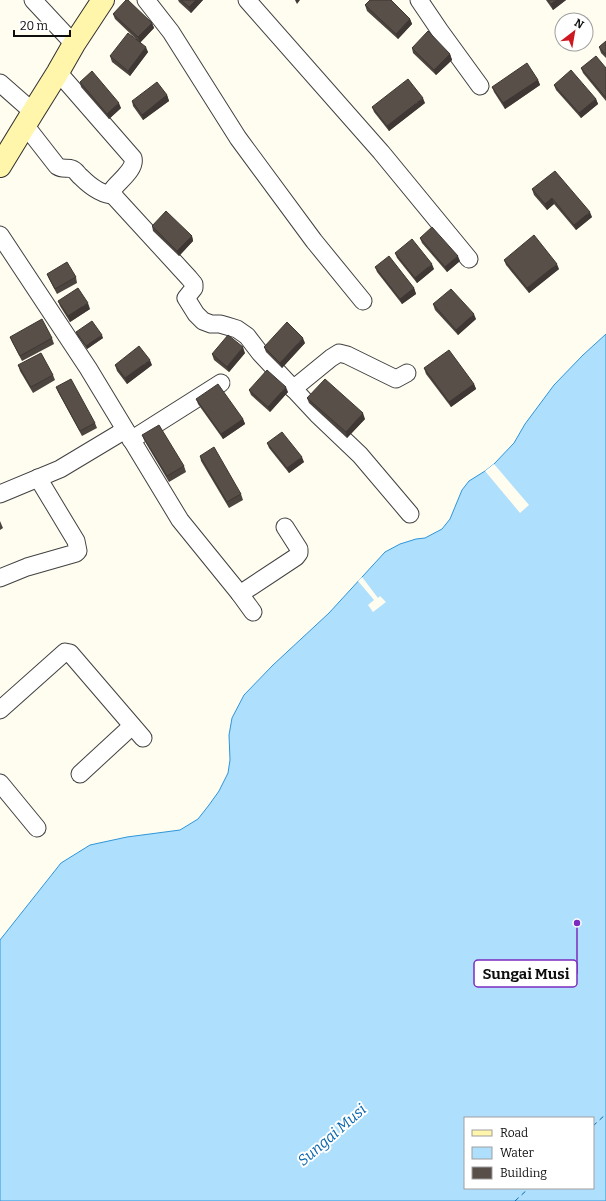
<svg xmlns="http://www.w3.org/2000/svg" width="606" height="1201" font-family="Bitter,serif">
<rect width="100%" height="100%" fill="#fffcf0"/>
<path fill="#aedffc" stroke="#2e96db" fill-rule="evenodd" d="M606,334v867h-606v-261l61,-77 29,-18 37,-8 53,-7 18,-11 11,-14 10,-14 9,-18 2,-13 -1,-25 3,-17 12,-23 29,-30 56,-52 56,-61 15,-8 16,-5 9,-1 17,-9 8,-10 12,-29 7,-9 16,-10 9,-7 20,-21 11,-19 29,-39 29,-30zM465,1118h128v70h-128z"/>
<g fill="#fffcf0">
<polygon points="494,464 529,505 520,513 485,471"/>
<polygon points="362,577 378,598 380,596 386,602 373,612 368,605 374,600 358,581"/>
</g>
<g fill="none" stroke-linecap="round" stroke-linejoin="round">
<g stroke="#0a67ad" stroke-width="1" stroke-dasharray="5 4" stroke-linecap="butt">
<polyline points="593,1126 606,1114"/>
<polyline points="515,1201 529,1188"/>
</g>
<defs>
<g id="street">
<polyline points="33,0 74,44"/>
<polyline points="146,0 171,32 238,138 314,241 363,301"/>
<polyline points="247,0 381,152 469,259"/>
<polyline points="419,0 440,31 480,86"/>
<path d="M58,72l75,86c3,11 -14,23 -20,31l-1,3v2l77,84 5,6v4l-8,10 10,16 7,7 8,3h9l7,2 10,3 10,7 13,17 57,61 43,41 50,59"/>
<polyline points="0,83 33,112"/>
<path d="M25,125l32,41c6,4 10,1 15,3 4,1 6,6 9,8 9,9 20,18 33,18"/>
<polyline points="0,235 88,368 180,520 240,594 253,612"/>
<polyline points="293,389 331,358 339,353 347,355 396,379 407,373"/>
<polyline points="131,440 221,383"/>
<polyline points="0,494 60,469 125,430"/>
<polyline points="0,578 27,567 76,553 78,551 76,541 38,478"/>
<polyline points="240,594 296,557 299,553 299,549 285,527"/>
<polyline points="0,710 65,652 70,653 143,738"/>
<polyline points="80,774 132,726"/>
<polyline points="0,783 37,828"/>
</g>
<polyline id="secondary" points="0,166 33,112 58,72 74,44 103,0"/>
</defs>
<use href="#street" stroke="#414141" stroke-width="19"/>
<use href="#secondary" stroke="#303030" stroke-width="24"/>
<use href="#street" stroke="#fff" stroke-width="17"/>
<use href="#secondary" stroke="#fff5ab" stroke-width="22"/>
</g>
<g fill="#4c443f">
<polygon points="178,0 203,0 191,13 179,2"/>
<polygon points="546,0 566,0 553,10"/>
<polygon points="365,5 410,19 412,24 398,39 367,11"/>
<polygon points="113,14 152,23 154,28 140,42 148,52 130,76 112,62 110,56 136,39 115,19"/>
<polygon points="606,41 606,58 601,53 599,47"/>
<polygon points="412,48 450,54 452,60 436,75 413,53"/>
<polygon points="581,68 606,68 606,101 583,73"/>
<polygon points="538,80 540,85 505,109 494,92 492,87"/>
<polygon points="80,82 121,108 109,119 81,87"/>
<polygon points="554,85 596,99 598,104 581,118 556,90"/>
<polygon points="167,95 169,101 143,120 133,106 132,101"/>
<polygon points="425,103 389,131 374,112 372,107"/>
<polygon points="532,189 592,217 576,230 554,204 547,210 534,195"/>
<polygon points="152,226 192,236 193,241 179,256 153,231"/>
<polygon points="420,238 460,261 447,272 422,243"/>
<polygon points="395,253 434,269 417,283 397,258"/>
<polygon points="504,260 559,269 529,293 506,265"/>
<polygon points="375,267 414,288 416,294 402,304 377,272"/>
<polygon points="47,274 76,277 77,283 57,294 49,279"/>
<polygon points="58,301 90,309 70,322 60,306"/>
<polygon points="433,304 476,319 458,335 435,310"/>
<polygon points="76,332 103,338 87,349 77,335"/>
<polygon points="10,337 52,338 54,344 22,361 12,342"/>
<polygon points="305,343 282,368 266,352 264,347"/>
<polygon points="245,353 229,372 214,360 212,354"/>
<polygon points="18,365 53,375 55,380 33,393 20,371"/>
<polygon points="115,365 152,365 127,384 117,371"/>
<polygon points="424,368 474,384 476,389 451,407 426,374"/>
<polygon points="56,387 95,423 97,428 82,436 58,392"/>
<polygon points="249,390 288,392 270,412 251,395"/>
<polygon points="307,398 365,419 347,438 309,403"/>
<polygon points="196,399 243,419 245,424 223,439 198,404"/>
<polygon points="142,435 184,466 186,472 169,482 144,440"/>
<polygon points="267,443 304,462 289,473 269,448"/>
<polygon points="200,456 241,494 243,500 229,508 201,461"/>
<polygon points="0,521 3,528 0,530"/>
</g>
<g fill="#3e3733">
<polygon points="196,0 203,0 191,13 189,7"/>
<polygon points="295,0 300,0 297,4"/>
<polygon points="557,0 566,0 553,10 551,4"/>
<polygon points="410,19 412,24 398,39 396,34"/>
<polygon points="152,23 154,28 140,43 138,37"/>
<polygon points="146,47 148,52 130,76 128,71"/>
<polygon points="450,54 452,60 436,75 434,70"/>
<polygon points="538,80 540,85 505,109 503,103"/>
<polygon points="167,95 169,101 143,120 142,115"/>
<polygon points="423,98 425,103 389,131 387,126"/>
<polygon points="596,99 598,104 581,118 579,113"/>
<polygon points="119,103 121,108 109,119 107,114"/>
<polygon points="552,198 554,204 547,210 545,204"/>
<polygon points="590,212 592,217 576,230 574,225"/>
<polygon points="192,236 193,241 179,256 177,251"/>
<polygon points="458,256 460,261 447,272 445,267"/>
<polygon points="432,264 434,269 417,283 415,278"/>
<polygon points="557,264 559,269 529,293 527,288"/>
<polygon points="414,288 416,294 402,304 400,299"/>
<polygon points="88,303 90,309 70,322 68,316"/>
<polygon points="474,314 476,319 458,335 456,330"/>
<polygon points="102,335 103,338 87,349 86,346"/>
<polygon points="303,338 305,343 282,368 280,363"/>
<polygon points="243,347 245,353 229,372 227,367"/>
<polygon points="150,360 152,365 127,384 125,378"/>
<polygon points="474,384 476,389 451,407 449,402"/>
<polygon points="286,387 288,392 270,412 268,407"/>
<polygon points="363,413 365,419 347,438 346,432"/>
<polygon points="243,419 245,424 223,439 221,434"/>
<polygon points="302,457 304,462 289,473 287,468"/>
</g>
<g fill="#584f49" stroke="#3e3733">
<polygon points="126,0 128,0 152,23 138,37 113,14"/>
<polygon points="181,0 196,0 189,7"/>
<polygon points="370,0 391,0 410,19 396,34 365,5"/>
<polygon points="548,0 557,0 551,4"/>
<polygon points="428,31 450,54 434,70 412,48"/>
<polygon points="128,33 146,47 128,71 110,56"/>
<polygon points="606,41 606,55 599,47"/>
<polygon points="596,56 606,68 606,98 581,68"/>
<polygon points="527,63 538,80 503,103 492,87"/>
<polygon points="571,70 596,99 579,113 554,85"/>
<polygon points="92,71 119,103 107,114 80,82"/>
<polygon points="408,79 423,98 387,126 372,107"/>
<polygon points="157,82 167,95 142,115 132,101"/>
<polygon points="555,171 590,212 574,225 552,198 545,204 532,189"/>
<polygon points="166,211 192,236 177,251 152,226"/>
<polygon points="432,227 458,256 445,267 420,238"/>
<polygon points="534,235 557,264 527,288 504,260"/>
<polygon points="412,239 432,264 415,278 395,253"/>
<polygon points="389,256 414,288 400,299 375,267"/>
<polygon points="67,262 76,277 55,289 47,274"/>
<polygon points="78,288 88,303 68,316 58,301"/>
<polygon points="451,289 474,314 456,330 433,304"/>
<polygon points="42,319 52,338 20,356 10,337"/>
<polygon points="92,321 102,335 86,346 76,332"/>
<polygon points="287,322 303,338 280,363 264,347"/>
<polygon points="228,335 243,347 227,367 212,354"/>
<polygon points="139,346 150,360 125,378 115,365"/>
<polygon points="449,350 474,384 449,402 424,368"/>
<polygon points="41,353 53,375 31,387 18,365"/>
<polygon points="267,370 286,387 268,407 249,390"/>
<polygon points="71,379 95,423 80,431 56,387"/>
<polygon points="325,379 363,413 346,432 307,398"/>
<polygon points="218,384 243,419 221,434 196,399"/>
<polygon points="159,425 184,466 167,476 142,435"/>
<polygon points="282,432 302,457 287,468 267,443"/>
<polygon points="214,447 241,494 227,502 200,456"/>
</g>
<g text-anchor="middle" stroke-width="4" stroke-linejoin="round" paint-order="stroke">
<g font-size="15" font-style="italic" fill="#0a67ad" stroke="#fff">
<text transform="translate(332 1135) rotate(-41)" y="5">Sungai Musi</text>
</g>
</g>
<path fill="none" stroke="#7b2cbf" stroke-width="1.5" d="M577 923L577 974"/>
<circle fill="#7b2cbf" stroke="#fff" stroke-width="1.5" cx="577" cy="923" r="4"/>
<rect fill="#fff" stroke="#7b2cbf" stroke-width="1.5" x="474" y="960" width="103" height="27" rx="4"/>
<g font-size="15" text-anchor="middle" font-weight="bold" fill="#0e0e0e">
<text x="526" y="979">Sungai Musi</text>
</g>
<rect x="464" y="1117" width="130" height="72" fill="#ffffff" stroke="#9f9f9f"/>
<rect x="472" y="1130" width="20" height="6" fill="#fff5ab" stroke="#9f9f9f"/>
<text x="500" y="1137" font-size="12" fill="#0e0e0e">Road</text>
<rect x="472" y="1147" width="20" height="12" fill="#aedffc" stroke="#9f9f9f"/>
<text x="500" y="1157" font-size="12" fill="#0e0e0e">Water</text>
<rect x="472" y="1167" width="20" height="12" fill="#584f49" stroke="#9f9f9f"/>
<text x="500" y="1177" font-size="12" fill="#0e0e0e">Building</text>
<g transform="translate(574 32) rotate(31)"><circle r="19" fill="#ffffff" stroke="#9f9f9f"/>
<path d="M0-3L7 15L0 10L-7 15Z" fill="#cd1821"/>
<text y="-6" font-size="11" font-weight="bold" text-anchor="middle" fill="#0e0e0e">N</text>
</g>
<path d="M14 30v6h56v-6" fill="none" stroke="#0e0e0e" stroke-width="2"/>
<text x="20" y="30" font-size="12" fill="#0e0e0e" stroke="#ffffff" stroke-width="3" paint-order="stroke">20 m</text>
</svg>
